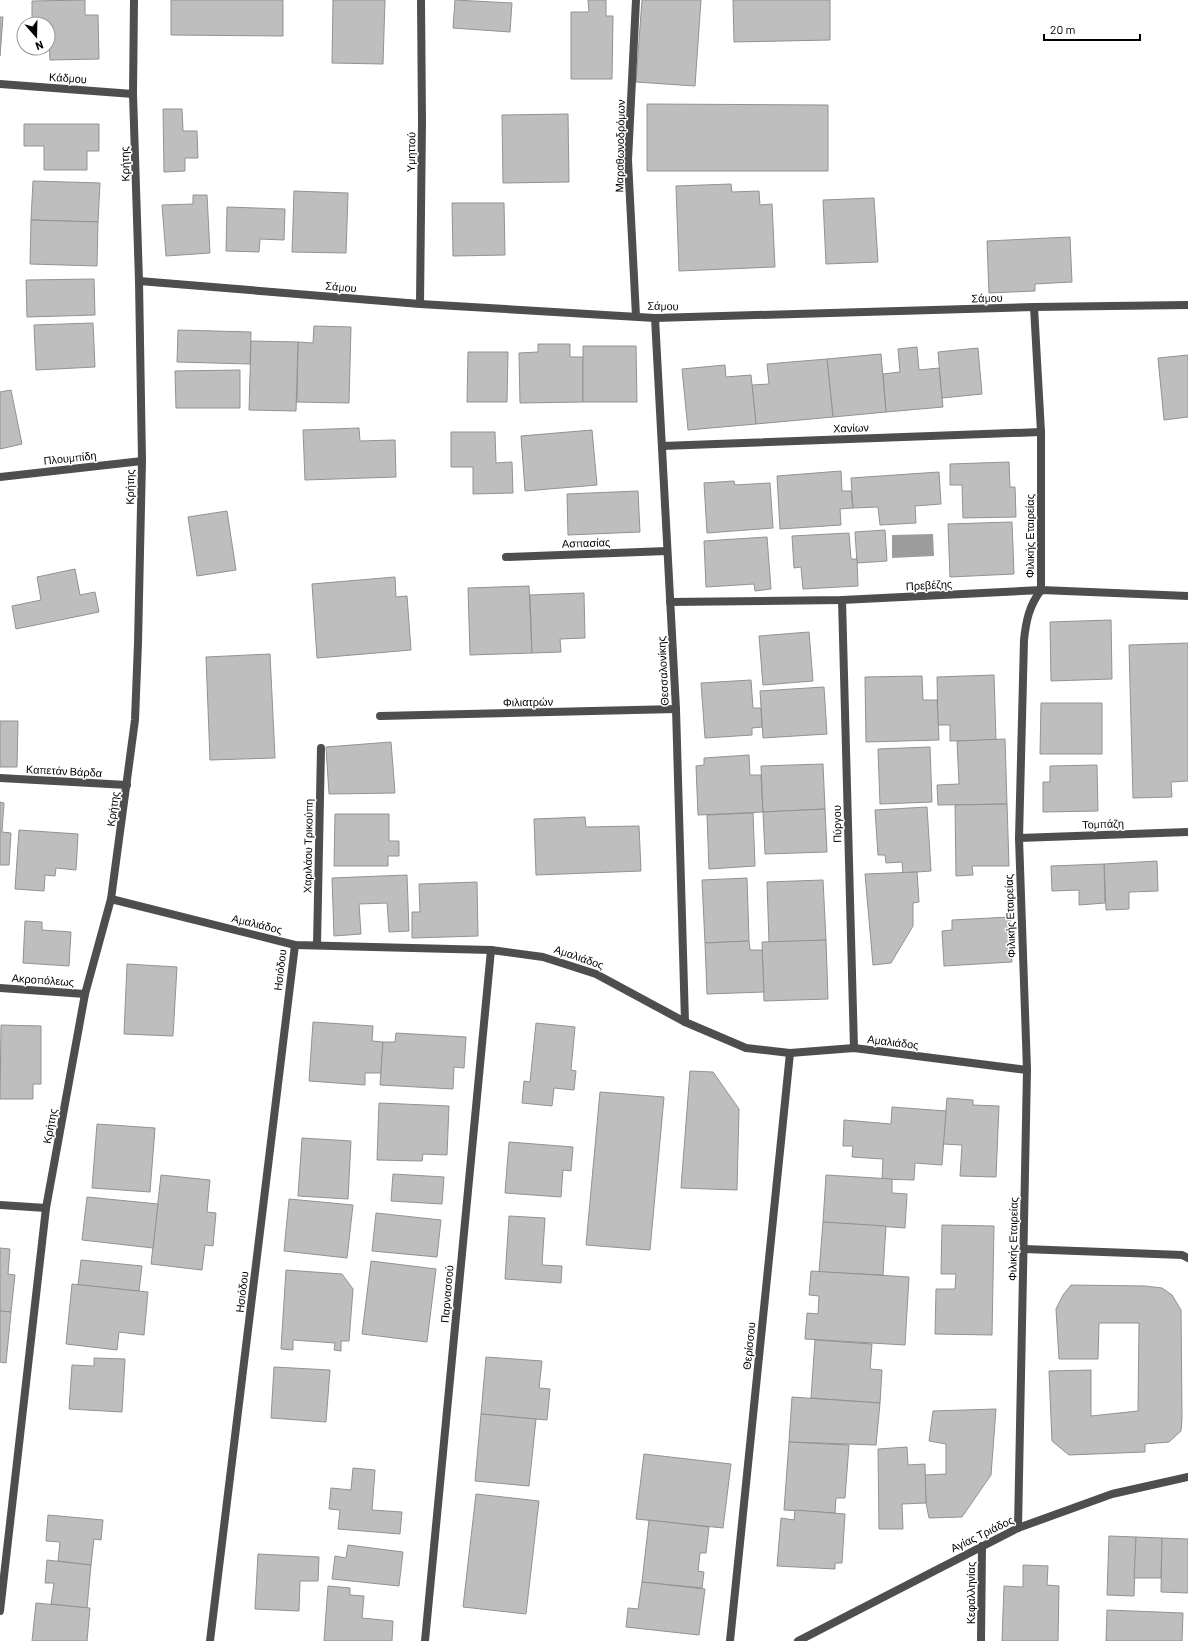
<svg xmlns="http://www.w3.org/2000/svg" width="1188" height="1641" font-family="Barlow,sans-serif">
<rect width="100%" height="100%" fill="#fff"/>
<polygon fill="#9c9c9c" points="933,534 934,556 892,558 892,535"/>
<g fill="#bebebe" stroke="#929292">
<polygon points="85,0 85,15 98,15 99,59 50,60 48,24 32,24 32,1"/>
<polygon points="171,0 283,0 283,36 171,35"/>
<polygon points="333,0 385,0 383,64 332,63"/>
<polygon points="455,0 512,3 510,32 453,28"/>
<polygon points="588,0 606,0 606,16 613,16 612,79 571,79 571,12 589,12"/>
<polygon points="642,0 701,0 695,86 636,82"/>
<polygon points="733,0 830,0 830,40 734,42"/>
<polygon points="0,17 3,17 0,56"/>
<polygon points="647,104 828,105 828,171 647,171"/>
<polygon points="163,109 182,109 183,131 197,131 198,158 185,158 185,171 164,172"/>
<polygon points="568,114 569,182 503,183 502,115"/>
<polygon points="24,124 99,124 99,151 87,151 87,170 44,170 44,146 24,146"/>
<polygon points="33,181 100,183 98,222 31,220"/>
<polygon points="731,184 732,192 759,191 760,205 772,204 775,267 679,271 676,186"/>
<polygon points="294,191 348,193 346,253 292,252"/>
<polygon points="193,195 207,195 210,253 166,256 162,205 193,204"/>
<polygon points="874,198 878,262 826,264 823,200"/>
<polygon points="452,203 504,203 505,255 453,256"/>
<polygon points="227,207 285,209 284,240 260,239 259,252 226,251"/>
<polygon points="31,220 98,222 97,266 30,264"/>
<polygon points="1070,237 1072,282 1035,284 1035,291 989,293 987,241"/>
<polygon points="94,279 95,315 27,317 26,280"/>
<polygon points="93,323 95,367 36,370 34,325"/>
<polygon points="314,326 351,327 349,403 297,402 298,342 313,343"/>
<polygon points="178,330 251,332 250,364 177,362"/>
<polygon points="251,341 298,342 296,411 249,410"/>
<polygon points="538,344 570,344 570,357 583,357 583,402 520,403 519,353 538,352"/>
<polygon points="583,346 636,346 637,402 583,402"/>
<polygon points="917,347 919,370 939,368 943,407 886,412 883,374 900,372 898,349"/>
<polygon points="978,348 982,394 942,398 938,352"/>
<polygon points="468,352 508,352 507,402 467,402"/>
<polygon points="881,354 886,412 833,417 827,359"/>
<polygon points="1188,355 1188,417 1164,420 1158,358"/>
<polygon points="827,359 833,417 756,424 752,385 769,384 767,364"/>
<polygon points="725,365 726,377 751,375 756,424 688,430 682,369"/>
<polygon points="240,370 240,408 176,408 175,371"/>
<polygon points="11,390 22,444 0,449 0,392"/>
<polygon points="359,428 360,441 395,440 396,477 305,480 303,430"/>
<polygon points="592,430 597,485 525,491 521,436"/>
<polygon points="451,432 495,432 496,463 512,462 513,493 473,494 473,467 451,467"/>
<polygon points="1009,462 1010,487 1015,487 1016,517 963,518 962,485 950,485 950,464"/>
<polygon points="841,471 842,491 851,491 853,508 840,509 841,525 780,529 777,476"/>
<polygon points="939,472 941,504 915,506 916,523 880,525 878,507 853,508 851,478"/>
<polygon points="734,481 735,485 770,483 773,528 707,533 704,483"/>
<polygon points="638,491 640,532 568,535 567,494"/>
<polygon points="227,511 236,570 197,576 188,517"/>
<polygon points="1012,522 1014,574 950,577 948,524"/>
<polygon points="885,530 887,561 857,563 855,532"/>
<polygon points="849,533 851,559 857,559 858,586 803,589 801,567 794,568 792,536"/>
<polygon points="767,537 771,589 755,591 754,584 706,587 704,541"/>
<polygon points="75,569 80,595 95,592 99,612 16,629 12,606 41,600 37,577"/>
<polygon points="395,577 396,597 407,596 411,650 317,658 312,584"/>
<polygon points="529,586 532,653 470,655 468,588"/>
<polygon points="584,593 585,638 560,639 561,652 532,653 530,595"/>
<polygon points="1111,620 1112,679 1051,681 1050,622"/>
<polygon points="809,632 813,681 763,685 759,636"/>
<polygon points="1188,643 1188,781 1171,782 1172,797 1133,798 1129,645"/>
<polygon points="270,654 275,758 210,760 206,657"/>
<polygon points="994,675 996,740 950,741 950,725 938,725 937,677"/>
<polygon points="922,676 923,700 937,700 939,740 866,742 865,677"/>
<polygon points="751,680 753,708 761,708 762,727 752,728 752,735 705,738 701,683"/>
<polygon points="824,687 827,734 763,738 760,691"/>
<polygon points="1041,703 1102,703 1102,754 1040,754"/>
<polygon points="0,721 18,721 17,767 0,767"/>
<polygon points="1005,739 1007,804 938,805 937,785 959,784 957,741"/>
<polygon points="391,742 395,793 329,794 326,747"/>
<polygon points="930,747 932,802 880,804 878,749"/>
<polygon points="749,755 750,775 761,775 763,812 698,815 696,766 704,765 704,758"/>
<polygon points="823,764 825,809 763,812 761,766"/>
<polygon points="1097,765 1098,811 1043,812 1043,782 1050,782 1050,766"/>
<polygon points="0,802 4,803 2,832 11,833 9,865 0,865"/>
<polygon points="1007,804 1009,866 972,866 973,875 956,876 955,805"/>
<polygon points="927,807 931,871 903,873 902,862 886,863 885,855 878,855 875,810"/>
<polygon points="825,809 827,852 765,854 763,812"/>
<polygon points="753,813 755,866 709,869 707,815"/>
<polygon points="335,814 389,814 389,841 399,841 399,856 388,856 388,866 334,866"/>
<polygon points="585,817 586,827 639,826 641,871 536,875 534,819"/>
<polygon points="19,830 78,834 76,870 56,868 55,876 45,875 44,891 15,889"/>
<polygon points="1157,861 1158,891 1129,892 1129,909 1106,910 1104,864"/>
<polygon points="1104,864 1105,903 1079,905 1079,890 1052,891 1051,866"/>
<polygon points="917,872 919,902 913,903 913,926 891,963 873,965 865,874"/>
<polygon points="407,875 409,931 389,932 387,903 359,904 361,934 334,936 332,878"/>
<polygon points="747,878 749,941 705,943 702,880"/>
<polygon points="823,880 826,940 769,943 767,882"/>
<polygon points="477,882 478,936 412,938 412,912 420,912 419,884"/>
<polygon points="1010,917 1012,962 944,966 942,931 952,930 952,920"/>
<polygon points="25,921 42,922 42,930 71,932 69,966 23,963"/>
<polygon points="826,940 828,999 764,1001 762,942"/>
<polygon points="749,941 750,950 762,950 764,992 707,994 705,943"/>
<polygon points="127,964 177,967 173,1036 124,1034"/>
<polygon points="313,1022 373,1026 372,1041 383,1042 381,1073 365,1073 365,1085 309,1081"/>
<polygon points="536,1023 575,1027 571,1070 576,1071 574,1090 554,1088 552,1106 522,1103 524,1081 530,1082"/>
<polygon points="1,1025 41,1026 41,1084 33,1084 33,1099 0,1099"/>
<polygon points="396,1033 466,1037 464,1068 454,1067 453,1089 380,1085 383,1042 395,1042"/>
<polygon points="690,1071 713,1072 739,1109 737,1190 681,1188"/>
<polygon points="600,1092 664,1097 650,1250 586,1245"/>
<polygon points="947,1098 973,1100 973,1105 999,1106 996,1177 960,1176 962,1145 943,1144"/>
<polygon points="379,1103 449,1106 447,1155 423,1154 422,1161 377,1160"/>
<polygon points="892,1107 946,1111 942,1165 915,1163 914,1180 882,1179 883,1159 852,1157 853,1146 843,1146 844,1120 891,1124"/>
<polygon points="97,1124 155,1128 150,1192 92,1188"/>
<polygon points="302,1138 351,1141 348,1199 298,1196"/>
<polygon points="509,1142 573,1147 571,1171 563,1170 561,1197 505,1193"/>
<polygon points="393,1174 444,1177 442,1204 391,1201"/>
<polygon points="161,1175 210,1180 207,1212 216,1213 213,1246 205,1245 202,1270 151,1264"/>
<polygon points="826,1175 892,1179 892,1193 907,1194 905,1228 823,1222"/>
<polygon points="87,1197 158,1204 153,1248 82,1240"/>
<polygon points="289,1199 353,1205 347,1258 284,1251"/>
<polygon points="376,1213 441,1220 437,1257 372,1251"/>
<polygon points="509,1216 545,1218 542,1265 562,1266 561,1283 505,1279"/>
<polygon points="823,1222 886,1226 883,1275 819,1272"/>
<polygon points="942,1225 994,1226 992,1335 935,1334 936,1289 955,1289 956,1274 941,1274"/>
<polygon points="0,1248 10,1249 8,1274 15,1275 11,1312 0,1311"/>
<polygon points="81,1260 142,1266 139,1291 78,1285"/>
<polygon points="371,1261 436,1269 427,1342 362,1334"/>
<polygon points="286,1270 342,1274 353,1289 349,1341 341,1341 341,1351 334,1350 335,1343 293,1340 293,1350 281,1349"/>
<polygon points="811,1271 909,1277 905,1345 805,1339 807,1313 818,1314 819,1296 809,1295"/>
<polygon points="72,1284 148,1292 144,1335 119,1332 117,1350 66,1344"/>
<polygon points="1071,1285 1145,1286 1162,1288 1172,1295 1181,1310 1182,1418 1181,1431 1169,1442 1145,1444 1145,1452 1069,1455 1052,1441 1049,1371 1091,1370 1091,1416 1138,1411 1139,1323 1099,1323 1098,1359 1059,1359 1056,1309 1063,1295"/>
<polygon points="0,1311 11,1312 6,1363 0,1362"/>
<polygon points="815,1340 872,1344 870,1369 882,1370 880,1403 811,1398"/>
<polygon points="486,1357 542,1361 539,1388 550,1389 547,1420 481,1414"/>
<polygon points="94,1358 125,1359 122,1412 69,1409 72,1365 94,1366"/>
<polygon points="274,1367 330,1370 326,1422 271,1418"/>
<polygon points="792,1397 880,1403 876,1445 789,1442"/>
<polygon points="996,1409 991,1475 962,1517 929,1518 926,1503 925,1475 946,1474 946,1444 929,1441 933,1411"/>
<polygon points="481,1414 536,1419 529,1486 475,1481"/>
<polygon points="789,1442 849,1445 845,1498 836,1498 835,1513 784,1510"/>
<polygon points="907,1447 908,1465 925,1464 926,1503 902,1504 903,1529 879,1529 878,1449"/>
<polygon points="644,1454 731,1464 723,1528 636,1519"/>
<polygon points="353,1468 375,1470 372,1510 402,1512 400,1534 338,1529 340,1510 329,1509 331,1488 351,1490"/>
<polygon points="476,1494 539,1501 526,1614 463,1607"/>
<polygon points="795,1510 845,1514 842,1563 835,1563 835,1569 777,1566 781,1518 794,1520"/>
<polygon points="48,1515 103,1520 101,1540 94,1539 91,1565 58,1561 60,1542 46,1541"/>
<polygon points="649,1520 709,1527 706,1553 700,1553 698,1571 704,1572 702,1588 642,1582"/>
<polygon points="1109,1536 1136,1537 1134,1596 1107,1595"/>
<polygon points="1136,1537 1162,1538 1161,1578 1134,1578"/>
<polygon points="1162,1538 1188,1539 1188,1593 1161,1592"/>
<polygon points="348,1545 403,1552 399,1586 332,1579 335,1556 346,1558"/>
<polygon points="258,1554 319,1557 318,1581 300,1581 299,1611 255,1609"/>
<polygon points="47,1560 91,1565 87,1608 51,1604 54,1583 45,1583"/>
<polygon points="1023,1565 1048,1566 1047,1585 1059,1586 1058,1641 1002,1641 1004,1586 1023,1587"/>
<polygon points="642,1582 705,1589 699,1635 626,1627 628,1608 638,1609"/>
<polygon points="328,1586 350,1588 350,1595 364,1596 362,1618 393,1621 392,1641 324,1641"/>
<polygon points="36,1603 90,1608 87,1641 32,1641"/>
<polygon points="1107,1610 1183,1613 1182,1641 1106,1641"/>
</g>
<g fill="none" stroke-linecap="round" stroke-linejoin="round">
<g stroke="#4e4e4e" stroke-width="8">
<polyline points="636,0 628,160 636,316"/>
<polyline points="210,1641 295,945"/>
</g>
<g stroke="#4e4e4e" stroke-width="8">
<polyline points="0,84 133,94"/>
<polyline points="139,281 420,304 655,318 1034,307 1188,305"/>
<polyline points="420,304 422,121 421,0"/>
<polyline points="655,318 676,709 685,1022"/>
<polyline points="662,446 1041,432"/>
<polyline points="0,477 142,461"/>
<polyline points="506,557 667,551"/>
<polyline points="842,600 854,1048"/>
<polyline points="670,602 842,600 1041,590 1188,596"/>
<polyline points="380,716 676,709"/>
<polyline points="0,778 127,785"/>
<polyline points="1019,838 1188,832"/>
<polyline points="111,899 295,945 491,950 543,957 596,974 685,1022 746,1048 790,1053 854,1048 1027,1070"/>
<polyline points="317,945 321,748"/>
<polyline points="0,988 85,994"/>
<polyline points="0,1205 46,1208"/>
<polyline points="1024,1249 1182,1255 1188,1258"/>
<path d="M1018,1528l9,-458 -8,-232 5,-198c2,-19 5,-34 17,-50v-158l-7,-125"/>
<polyline points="0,1611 46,1208 85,994 111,899 135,720 138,643 142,461 139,281 133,94 134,0"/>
<polyline points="425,1641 491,950"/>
<polyline points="730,1641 790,1053"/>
<polyline points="981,1641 982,1546"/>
</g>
<polyline stroke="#4e4e4e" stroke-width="8" points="798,1641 1018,1528 1112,1494 1188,1477"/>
</g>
<g text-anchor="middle" stroke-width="3" stroke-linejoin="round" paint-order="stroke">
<g font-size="11" fill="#000" stroke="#fff">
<text transform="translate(68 78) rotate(4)" y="4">Κάδμου</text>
<text transform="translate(620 146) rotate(-89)" y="4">Μαραθωνοδρόμων</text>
<text transform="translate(411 152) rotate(-89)" y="4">Υμηττού</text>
<text transform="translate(125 164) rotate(-92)" y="4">Κρήτης</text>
<text transform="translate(341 287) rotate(5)" y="4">Σάμου</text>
<text transform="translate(987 298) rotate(-2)" y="4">Σάμου</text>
<text transform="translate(663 306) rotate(1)" y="4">Σάμου</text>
<text transform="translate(851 428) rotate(-2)" y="4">Χανίων</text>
<text transform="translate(70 458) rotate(-6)" y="4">Πλουμπίδη</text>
<text transform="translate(130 487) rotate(-89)" y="4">Κρήτης</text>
<text transform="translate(1030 536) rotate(-90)" y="4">Φιλικής Εταιρείας</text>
<text transform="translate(586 543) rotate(-2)" y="4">Ασπασίας</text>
<text transform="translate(929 585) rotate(-3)" y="4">Πρεβέζης</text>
<text transform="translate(663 671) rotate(-93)" y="4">Θεσσαλονίκης</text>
<text transform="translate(528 702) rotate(-1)" y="4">Φιλιατρών</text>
<text transform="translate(64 771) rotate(3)" y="4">Καπετάν Βάρδα</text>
<text transform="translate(113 809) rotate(-82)" y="4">Κρήτης</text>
<text transform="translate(837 824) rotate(-91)" y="4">Πύργου</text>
<text transform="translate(1103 824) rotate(-2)" y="4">Τομπάζη</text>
<text transform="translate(308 846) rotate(-89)" y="4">Χαριλάου Τρικούπη</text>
<text transform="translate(1010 916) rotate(-92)" y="4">Φιλικής Εταιρείας</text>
<text transform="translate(257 924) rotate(14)" y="4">Αμαλιάδος</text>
<text transform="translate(579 957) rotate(19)" y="4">Αμαλιάδος</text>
<text transform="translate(280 970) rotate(-83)" y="4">Ησιόδου</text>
<text transform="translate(43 980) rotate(4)" y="4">Ακροπόλεως</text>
<text transform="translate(893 1042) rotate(7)" y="4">Αμαλιάδος</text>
<text transform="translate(50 1126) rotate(-79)" y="4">Κρήτης</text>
<text transform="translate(1013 1239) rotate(-89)" y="4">Φιλικής Εταιρείας</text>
<text transform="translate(242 1292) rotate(-83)" y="4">Ησιόδου</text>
<text transform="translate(447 1294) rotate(-85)" y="4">Παρνασσού</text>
<text transform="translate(749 1346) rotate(-84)" y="4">Θερίσσου</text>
<text transform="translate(982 1534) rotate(-26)" y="4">Αγίας Τριάδος</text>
<text transform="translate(971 1593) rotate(-90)" y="4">Κεφαλληνίας</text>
</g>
</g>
<g transform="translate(36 36) rotate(160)"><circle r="19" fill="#ffffff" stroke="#999999"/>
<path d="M0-3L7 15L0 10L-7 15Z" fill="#000000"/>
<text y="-6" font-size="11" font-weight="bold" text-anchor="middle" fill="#000000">N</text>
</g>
<path d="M1044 34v6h96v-6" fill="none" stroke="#000000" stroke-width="2"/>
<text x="1050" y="34" font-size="12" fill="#000000" stroke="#ffffff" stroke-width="3" paint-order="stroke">20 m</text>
</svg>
